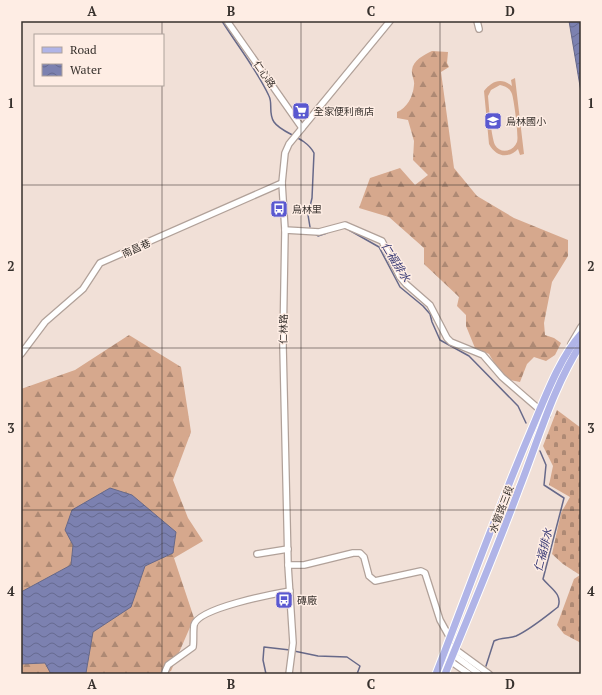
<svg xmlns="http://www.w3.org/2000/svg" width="602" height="695" font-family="'PT Serif','Noto Sans TC',serif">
<defs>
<pattern id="forest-firs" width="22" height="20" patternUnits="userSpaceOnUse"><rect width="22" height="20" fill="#d6a88d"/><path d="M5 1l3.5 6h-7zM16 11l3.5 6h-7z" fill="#ae8974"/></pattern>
<pattern id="cemetery-stones" width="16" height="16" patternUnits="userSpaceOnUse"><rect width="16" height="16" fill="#d6a88d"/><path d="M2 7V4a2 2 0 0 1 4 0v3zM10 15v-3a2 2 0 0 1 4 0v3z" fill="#ae8974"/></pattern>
<pattern id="water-waves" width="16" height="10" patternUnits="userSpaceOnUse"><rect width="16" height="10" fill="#7c81b0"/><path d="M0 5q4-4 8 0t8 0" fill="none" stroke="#666a90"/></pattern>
</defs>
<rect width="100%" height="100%" fill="#f1e0d7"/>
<g fill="url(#forest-firs)">
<path d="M432,51l16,1 -1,11 2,4 -8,5 13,96 23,28 37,22 54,22v16l-16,26 -8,41 1,12 9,3 7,5 -6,12 -9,6 -12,-4 -7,7 -7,18 -10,-2 -12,-11 -9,-15 -14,-6 -9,-22v-11l-9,-9 2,-9 -35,-33v-16l-35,-31 -30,-9 11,-30 30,-10 15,17 13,-10 -15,-15 1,-19 -6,-21 -11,-2v-6c10,-4 16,-15 17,-27 1,-5 -3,-10 -2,-15 1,-10 12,-15 20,-19z"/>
<polygon points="129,335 181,367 191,432 173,480 188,518 203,541 174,558 194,618 171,671 163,674 21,674 21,389 75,370"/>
</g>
<polygon fill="url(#cemetery-stones)" points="557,410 581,428 581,643 564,634 557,625 574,579 580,575 563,564 552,554 561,513 570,497 549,485 553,466 543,446"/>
<path fill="#d6a88d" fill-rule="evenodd" d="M515,78l9,76 -4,1 -2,-6c-10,10 -22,8 -29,-5l-5,-53c8,-10 17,-14 28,-5l-1,-6zM500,85c5,1 10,3 12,9 2,6 7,43 5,48 -4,10 -17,12 -22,3 -4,-10 -6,-38 -7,-49l3,-6z"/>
<g fill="url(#water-waves)" stroke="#676989">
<polygon points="569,21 581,21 581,92"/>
<polygon points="110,488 132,495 176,532 173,553 145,566 131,607 93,632 86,673 51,674 45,663 21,664 21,592 71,565 73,545 65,530 72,510"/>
</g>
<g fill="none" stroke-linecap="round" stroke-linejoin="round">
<g stroke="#676989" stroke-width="1.5">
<path d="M222,21c15,24 35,49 47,75 4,8 -1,17 5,26 8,12 31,14 40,31l-2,45 -4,17 2,12"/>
<polyline points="349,230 379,247 400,287 423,306 430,314 432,322 440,340 469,356 518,406 526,423"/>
<polyline points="315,234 318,236 327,233"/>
<polyline points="294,651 318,656 347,657 360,666 357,674"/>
<path d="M486,666l8,-25c8,-4 14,-2 22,-5 15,-7 29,-19 42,-29 5,-13 -8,-19 -15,-28l21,-81 -20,-13 2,-20 -6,-14"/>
<polyline points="266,674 263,660 264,647 290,650"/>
</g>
<defs>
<g id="minor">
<polyline points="227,21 302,128"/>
<polyline points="477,21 479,29"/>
<polyline points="285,230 319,232 345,225 382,241 400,277 406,284 430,305 447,338 451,342 483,355 502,377 547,416"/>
<polyline points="571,344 581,327"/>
<polyline points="21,354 45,322 83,289 100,263 282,183"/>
<polyline points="257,554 288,549"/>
<polyline points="288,565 304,565 353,553 360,553 364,557 369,576 375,581 421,571 425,573 440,620 450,638"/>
<polyline points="448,644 489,674"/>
<polyline points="446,649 479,674"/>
<polyline points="443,656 469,674"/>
<path d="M164,674l4,-9 25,-18c1,-7 0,-15 1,-22 4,-17 79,-31 96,-34"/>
<polyline points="289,674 293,643 288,565 283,346 285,230 282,183 285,153 289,144 390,21"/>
</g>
<g id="major">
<path d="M436,674c31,-80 60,-161 94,-241 13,-30 29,-75 51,-99"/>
<path d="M445,674c25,-62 51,-123 74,-185 19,-48 34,-102 62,-145"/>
</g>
</defs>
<use href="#minor" stroke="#b1a199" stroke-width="8"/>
<use href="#major" stroke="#fff" stroke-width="9"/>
<use href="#minor" stroke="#fff" stroke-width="5.5"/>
<use href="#major" stroke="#b0b4e7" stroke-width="7"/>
</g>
<path fill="none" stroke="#37312d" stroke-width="1" stroke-opacity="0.55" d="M162,21v14M301,21v653M440,21v653M162,85v589M21,185h560M21,348h560M21,510h560"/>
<defs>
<symbol id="supermarket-square" viewBox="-11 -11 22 22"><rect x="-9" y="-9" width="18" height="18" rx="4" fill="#5a58d0" stroke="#feede4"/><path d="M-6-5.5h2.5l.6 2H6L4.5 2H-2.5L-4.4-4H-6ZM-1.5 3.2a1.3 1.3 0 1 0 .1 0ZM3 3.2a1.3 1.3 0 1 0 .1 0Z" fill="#fff"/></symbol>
<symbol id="school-square" viewBox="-11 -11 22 22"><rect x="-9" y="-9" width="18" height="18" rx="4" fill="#5a58d0" stroke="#feede4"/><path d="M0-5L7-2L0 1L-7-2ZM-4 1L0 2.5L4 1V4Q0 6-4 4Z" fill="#fff"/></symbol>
<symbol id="bus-square" viewBox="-11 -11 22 22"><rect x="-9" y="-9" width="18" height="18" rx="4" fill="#5a58d0" stroke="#feede4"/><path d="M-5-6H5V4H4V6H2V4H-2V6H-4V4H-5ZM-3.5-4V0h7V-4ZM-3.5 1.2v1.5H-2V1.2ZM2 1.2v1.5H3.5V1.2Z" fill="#fff"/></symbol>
</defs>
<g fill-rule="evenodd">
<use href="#supermarket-square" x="291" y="101" width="20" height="20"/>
<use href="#school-square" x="483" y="111" width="20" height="20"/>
<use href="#bus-square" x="269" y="199" width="20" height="20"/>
<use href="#bus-square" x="274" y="590" width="20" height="20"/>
</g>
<g text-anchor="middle" stroke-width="3" stroke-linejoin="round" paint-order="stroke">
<g font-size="10" fill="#37312d" stroke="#feede4">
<text transform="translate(265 74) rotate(55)" y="4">仁心路</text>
<text transform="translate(136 248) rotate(-24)" y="4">南昌巷</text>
<text transform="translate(283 329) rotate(-89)" y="4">仁林路</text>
<text transform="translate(501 509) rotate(-69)" y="4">水管路三段</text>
</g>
<g font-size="10" fill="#37312d" stroke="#feede4" text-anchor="start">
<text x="314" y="115">全家便利商店</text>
<text x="506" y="125">烏林國小</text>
<text x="292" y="213">烏林里</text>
<text x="297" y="604">磚廠</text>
</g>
<g font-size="11" font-style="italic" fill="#363874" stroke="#feede4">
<text transform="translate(396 262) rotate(58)" y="4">仁福排水</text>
<text transform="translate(543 550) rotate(-76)" y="4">仁福排水</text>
</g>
</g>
<rect width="602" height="695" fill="none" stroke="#feede4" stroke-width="44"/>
<rect x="34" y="34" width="130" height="52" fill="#feede4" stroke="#aea29b"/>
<rect x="42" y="47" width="20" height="6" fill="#b0b4e7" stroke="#aea29b"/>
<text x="70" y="54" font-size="12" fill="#37312d">Road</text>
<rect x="42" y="64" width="20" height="12" fill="url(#water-waves)" stroke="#aea29b"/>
<text x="70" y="74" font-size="12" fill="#37312d">Water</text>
<rect x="22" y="22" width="558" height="651" fill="none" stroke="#37312d" stroke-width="1.5"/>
<g font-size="13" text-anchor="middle" font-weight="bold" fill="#37312d">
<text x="92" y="16">A</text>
<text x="231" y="16">B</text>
<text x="371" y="16">C</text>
<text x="510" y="16">D</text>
<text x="11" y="108">1</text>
<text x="591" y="108">1</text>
<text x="11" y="271">2</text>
<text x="591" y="271">2</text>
<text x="11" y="433">3</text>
<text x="591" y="433">3</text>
<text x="11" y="596">4</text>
<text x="591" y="596">4</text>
<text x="92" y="689">A</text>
<text x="231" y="689">B</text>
<text x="371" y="689">C</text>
<text x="510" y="689">D</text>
</g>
</svg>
